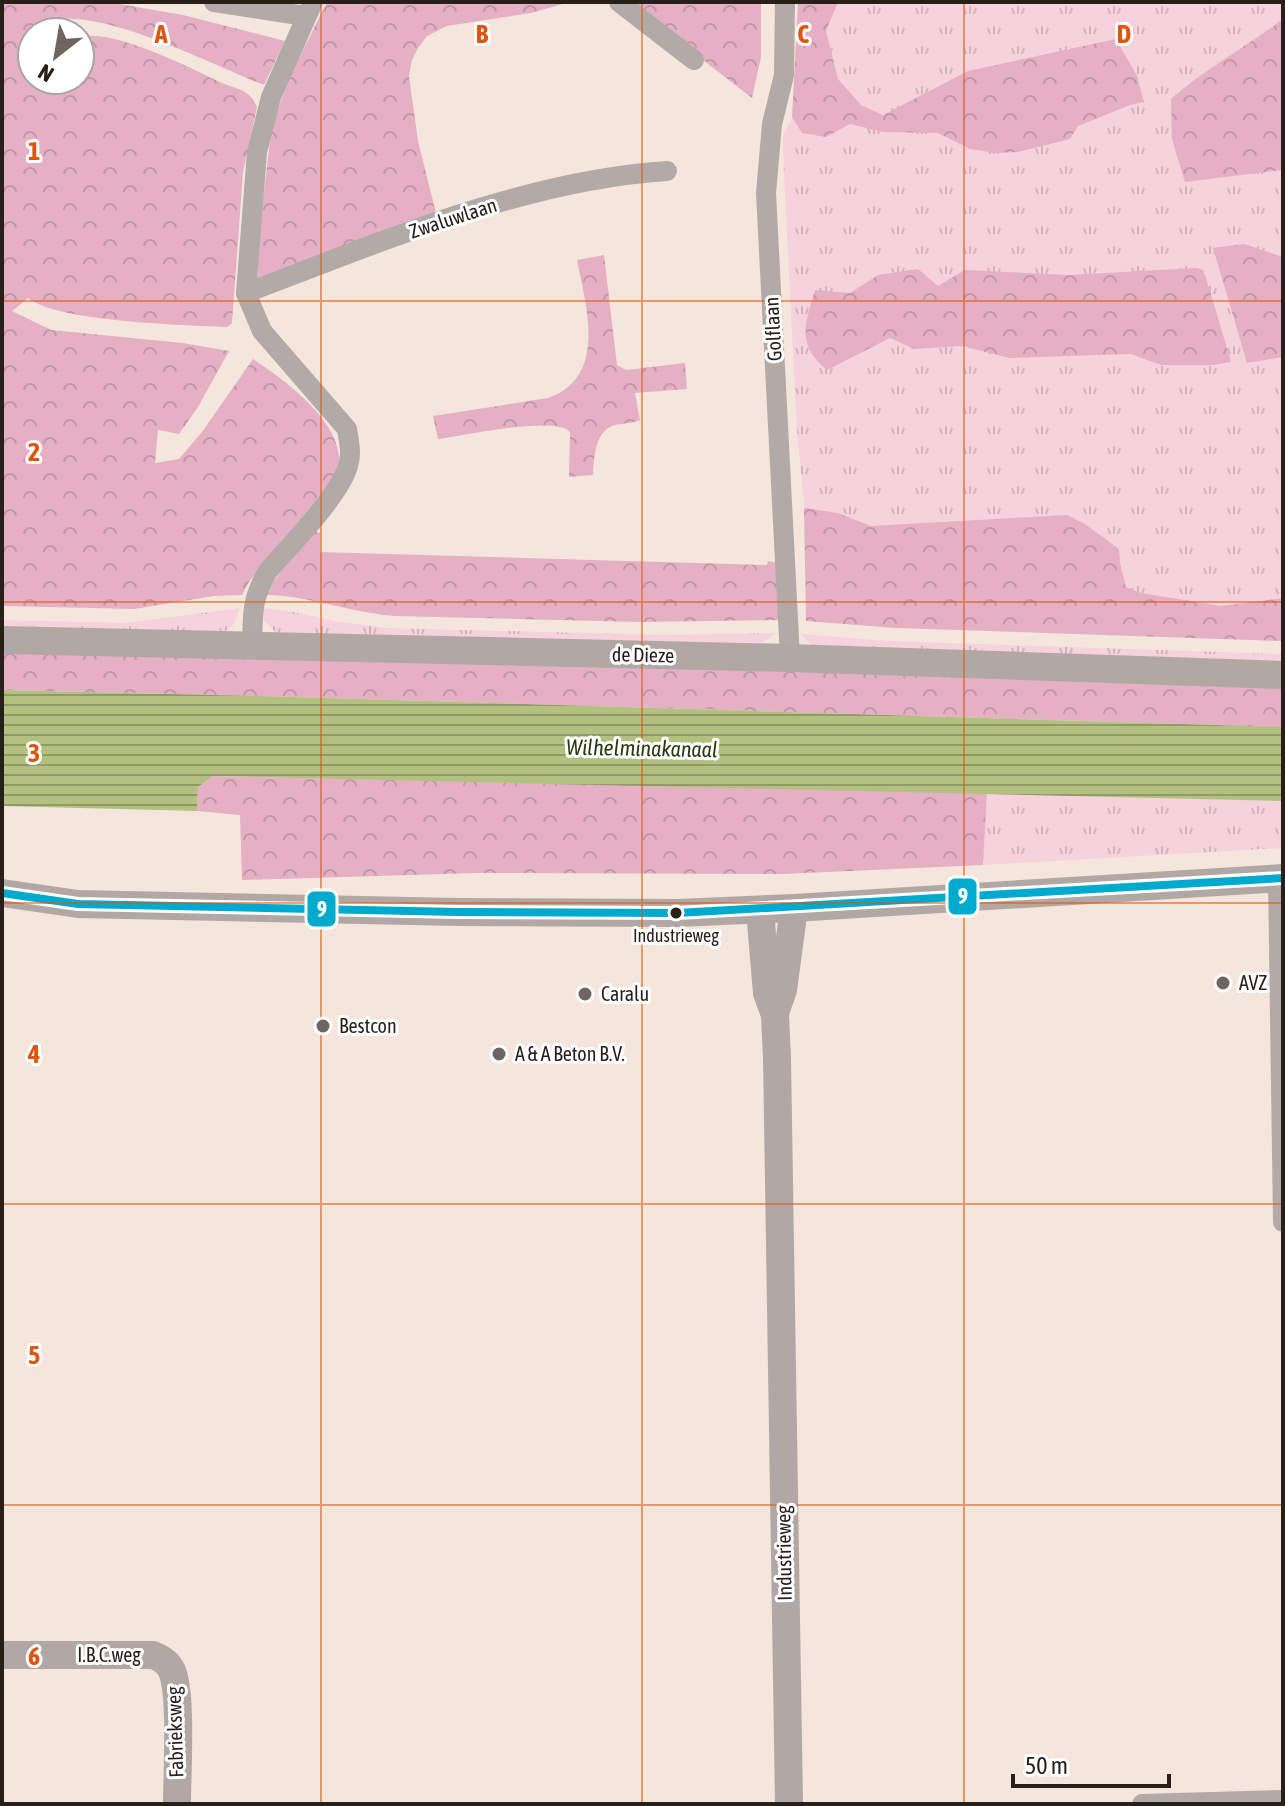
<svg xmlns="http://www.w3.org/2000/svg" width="1285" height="1806" font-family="'Asap Condensed',sans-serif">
<defs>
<pattern id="grass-tufts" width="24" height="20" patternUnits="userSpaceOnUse" patternTransform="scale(2)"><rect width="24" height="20" fill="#f6d2dc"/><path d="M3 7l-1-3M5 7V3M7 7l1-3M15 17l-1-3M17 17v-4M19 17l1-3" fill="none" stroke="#d3b4bc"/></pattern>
<pattern id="forest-crowns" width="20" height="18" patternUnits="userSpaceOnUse" patternTransform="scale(2)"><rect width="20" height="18" fill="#e5b0c4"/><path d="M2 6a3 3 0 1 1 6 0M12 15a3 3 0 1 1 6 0" fill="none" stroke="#c497a8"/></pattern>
<pattern id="water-rules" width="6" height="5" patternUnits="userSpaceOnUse" patternTransform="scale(2)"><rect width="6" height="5" fill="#b2c080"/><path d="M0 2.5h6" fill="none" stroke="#919b68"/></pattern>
</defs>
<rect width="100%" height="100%" fill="#f4e6dd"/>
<g fill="url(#grass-tufts)">
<polygon points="798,2 1283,2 1283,615 815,608 797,433 784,175 783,135 793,117"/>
<polygon points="240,608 233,626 222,633 2,630 2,620 126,623"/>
<polygon points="262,608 289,611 333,621 385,628 663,635 775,633 759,646 276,633 264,620"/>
<polygon points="800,634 885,641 1283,654 1283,665 813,646"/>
<polygon points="987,793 1283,801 1283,848 983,865"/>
</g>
<g fill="url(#forest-crowns)">
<path d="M2,2h106l75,13 102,26 -21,44c-50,-19 -167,-81 -217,-63l-2,10h-13v48h48v-43c33,-9 111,31 142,46 10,4 21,6 28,13 4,4 4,5 7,11l-14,65 -11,151 -5,4c-43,-2 -169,-5 -199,-29l-16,13 39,19 132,13 46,8 -31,56 -19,27 -21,-4 -3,33 24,-4 23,-27 51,-73c32,21 96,67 85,112 -6,23 -70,88 -89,111l-7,13 -28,1 -80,13 -132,-3z"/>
<polygon points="327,2 570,2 531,13 447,26 427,36 418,48 412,60 409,76 418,141 436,213 257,279 259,234 272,124 292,72"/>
<polygon points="628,2 761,2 761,57 752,98"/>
<polygon points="798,2 838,2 826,31 838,79 861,105 883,115 968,71 1116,39 1137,76 1144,102 1130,105 1078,126 1070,139 1018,152 995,153 970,149 938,133 883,132 850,124 826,137 802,133 792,117"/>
<path d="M1283,19v151l-98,12 -13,-43 -1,-40c34,-30 75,-52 112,-80z"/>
<polygon points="1244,244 1283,257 1283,357 1247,363 1213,248"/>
<path d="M604,255l13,110 9,5 59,-7 2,26 -52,4 5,27c-8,4 -17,3 -25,5 -20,5 -21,33 -22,50l-24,2 1,-45c-13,-17 -108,4 -132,7l-5,-23 115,-18c60,-21 38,-92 29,-138z"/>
<path d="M1196,268l7,2 4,11 24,81 -18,3h-52l-30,-11 -122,4 -47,-12 -48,3 -24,-11 -63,32c-31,-25 -22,-46 -12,-80l35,3 28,-18 40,-6 20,17 27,-16 103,5z"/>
<polygon points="804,508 838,513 871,526 1067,515 1085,524 1119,549 1120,563 1126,587 1141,593 1221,606 1283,598 1283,641 895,628 806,621"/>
<path d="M313,530l7,3v19l447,13 1,-4 9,2 2,57 -139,2 -245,-6c-43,-3 -85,-20 -128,-21l6,-13z"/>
<polygon points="2,649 1283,685 1283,727 260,696 2,690"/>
<polygon points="213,776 987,793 983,865 783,874 476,873 242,880 240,815 197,811 198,787"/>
</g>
<polygon fill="url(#water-rules)" points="2,690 260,696 1283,727 1283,801 213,776 198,787 197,811 2,806"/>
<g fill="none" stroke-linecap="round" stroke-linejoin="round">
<g stroke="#b1aaa7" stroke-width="20">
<polyline points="214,2 305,16"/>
<polyline points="619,2 694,60"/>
<polyline points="785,2 784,75 772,124 766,193 790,658"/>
<path d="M246,293c132,-50 279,-113 421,-122"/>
<path d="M252,646c1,-33 -1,-46 16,-75 23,-27 70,-73 80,-105 4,-13 1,-24 -1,-37l-85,-98 -16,-38 11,-141 14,-55 42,-95"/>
<polyline points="1278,878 1283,1222"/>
<polyline points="1142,1804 1283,1800"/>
</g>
<g stroke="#b1a8a5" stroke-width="28">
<polyline points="2,640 790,658 1283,675"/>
<polyline points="2,893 78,904 458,912 678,913 794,908 1283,878"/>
<polyline points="760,910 767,993 775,1015 777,1058 789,1804"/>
<polyline points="776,1010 783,990 794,908"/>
<path d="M2,1655h151c8,3 15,7 19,16 10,24 5,103 5,133"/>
</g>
<defs>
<polyline id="bus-1" points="2,893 78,904 458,912 678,913 1283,878"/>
</defs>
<use href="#bus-1" stroke="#fff" stroke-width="14"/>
<use href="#bus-1" stroke="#00a9ce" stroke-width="8"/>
</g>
<path fill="none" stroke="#de560d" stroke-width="2" stroke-opacity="0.55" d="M321,2v1802M642,2v1802M964,2v1802M2,301h1281M2,602h1281M2,903h1281M2,1204h1281M2,1505h1281"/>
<circle fill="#281f19" stroke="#fff" stroke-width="3" cx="676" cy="913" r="7"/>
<g fill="#6f655e" stroke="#fff" stroke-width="3">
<circle cx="1223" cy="983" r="8"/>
<circle cx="585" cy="994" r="8"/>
<circle cx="323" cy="1026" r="8"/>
<circle cx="499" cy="1054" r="8"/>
</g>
<g text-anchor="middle" stroke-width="6" stroke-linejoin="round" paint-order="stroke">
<g font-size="18" fill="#281f19" stroke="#fff">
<text x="676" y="942">Industrieweg</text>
</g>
<g font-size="20" fill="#281f19" stroke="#fff">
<text transform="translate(453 218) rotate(-18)" y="7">Zwaluwlaan</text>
<text transform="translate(773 329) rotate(-93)" y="7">Golflaan</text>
<text transform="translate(643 655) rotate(1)" y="7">de Dieze</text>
<text transform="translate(784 1553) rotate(-91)" y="7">Industrieweg</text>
<text x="109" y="1662">I.B.C.weg</text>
<text transform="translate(175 1732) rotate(-92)" y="7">Fabrieksweg</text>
</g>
<g font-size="20" fill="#281f19" stroke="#fff" text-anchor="start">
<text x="1239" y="990">AVZ</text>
<text x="601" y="1001">Caralu</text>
<text x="339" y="1033">Bestcon</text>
<text x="515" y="1061">A &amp; A Beton B.V.</text>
</g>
<g font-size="22" font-style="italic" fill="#2e3813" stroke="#fff">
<text transform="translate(642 748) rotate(1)" y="8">Wilhelminakanaal</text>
</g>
</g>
<g font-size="26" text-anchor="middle" font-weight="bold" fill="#de560d" stroke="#fff" stroke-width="6" stroke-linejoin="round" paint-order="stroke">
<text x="161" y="43">A</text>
<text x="482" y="43">B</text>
<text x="803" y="43">C</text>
<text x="1124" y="43">D</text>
<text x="34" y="160">1</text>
<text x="34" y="461">2</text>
<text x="34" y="762">3</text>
<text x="34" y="1063">4</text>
<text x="34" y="1364">5</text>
<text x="34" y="1665">6</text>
</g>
<g stroke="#fff" stroke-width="3">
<rect x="947" y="877" width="31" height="39" rx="8" fill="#00a9ce"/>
<rect x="306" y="890" width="31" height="38" rx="8" fill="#00a9ce"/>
</g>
<g font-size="22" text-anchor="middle" font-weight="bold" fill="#fff">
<text x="963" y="904">9</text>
<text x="322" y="917">9</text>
</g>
<rect width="1285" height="1806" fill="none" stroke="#281f19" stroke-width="8"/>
<g transform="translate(56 56) rotate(211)"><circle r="38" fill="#ffffff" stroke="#a9a5a3" stroke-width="2"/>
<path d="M0-6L14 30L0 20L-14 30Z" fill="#6f655e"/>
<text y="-12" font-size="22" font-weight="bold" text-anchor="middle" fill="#281f19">N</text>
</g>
<path d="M1013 1774v12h156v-12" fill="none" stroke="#281f19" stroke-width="4"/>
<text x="1025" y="1774" font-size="24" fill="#281f19" stroke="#ffffff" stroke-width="6" paint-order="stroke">50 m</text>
</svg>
